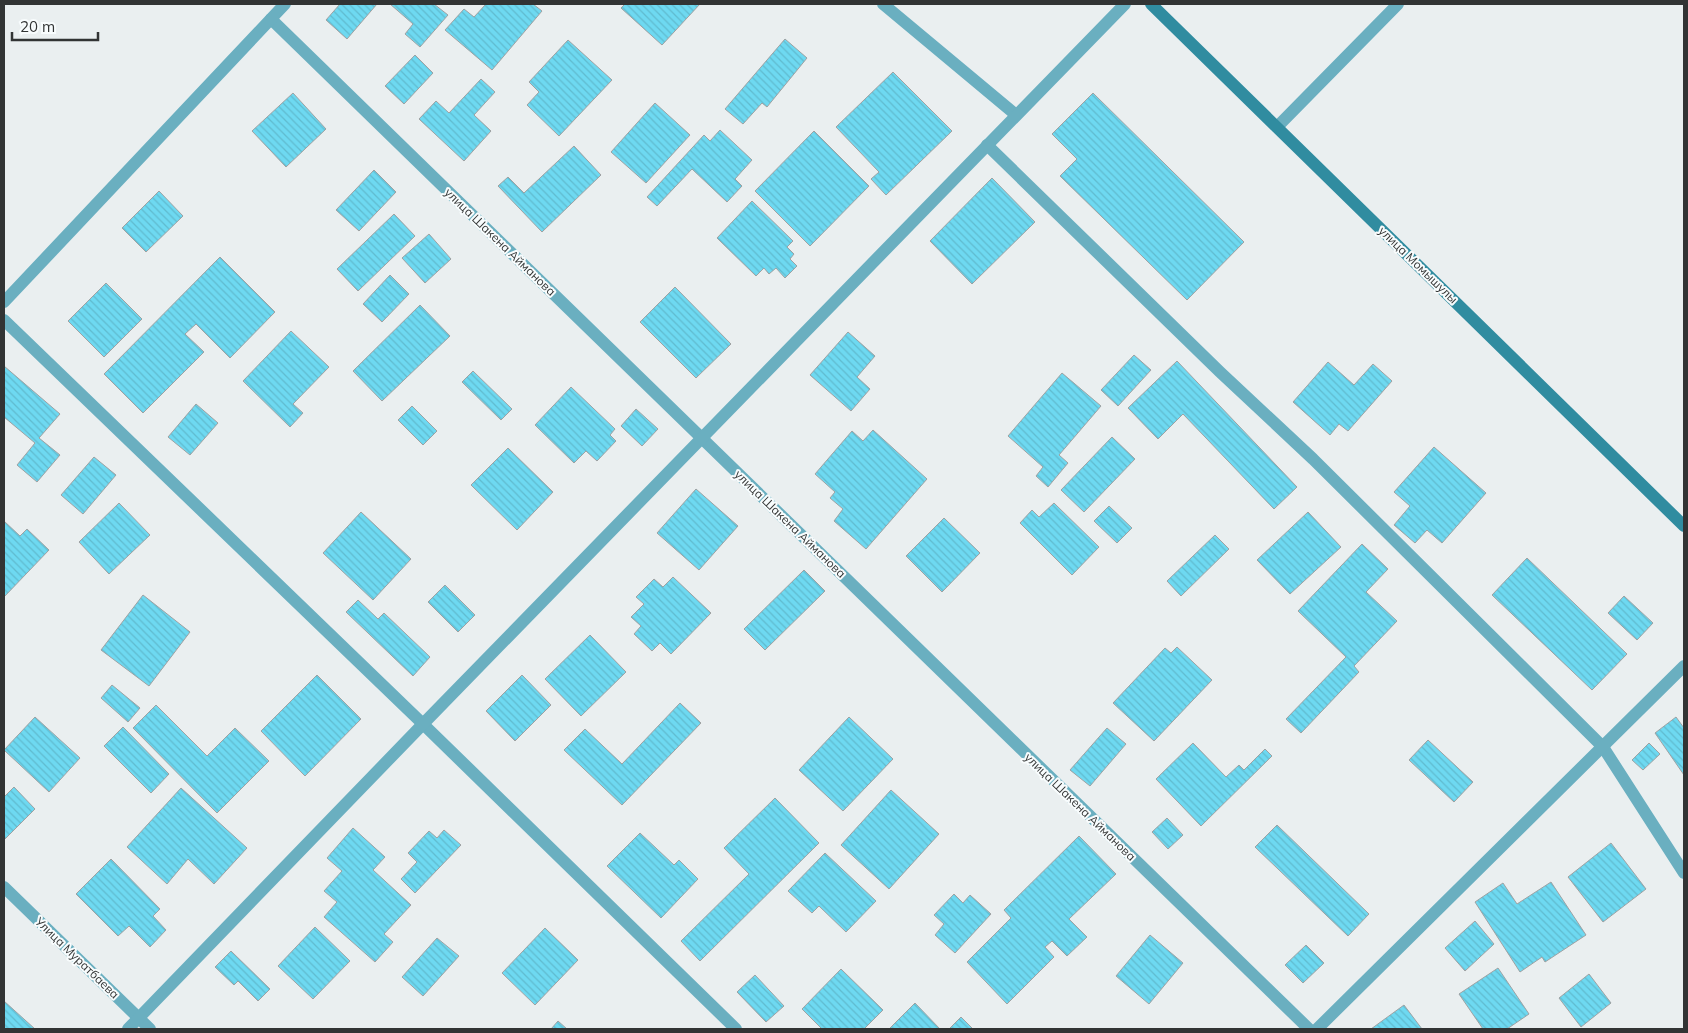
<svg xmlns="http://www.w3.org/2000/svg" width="1688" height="1033" font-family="Mulish,sans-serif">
<defs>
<pattern id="building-back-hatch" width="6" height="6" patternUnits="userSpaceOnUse" patternTransform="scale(1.25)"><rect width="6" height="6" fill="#6ed9f1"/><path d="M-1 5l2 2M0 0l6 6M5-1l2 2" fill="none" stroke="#60bbcf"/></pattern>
</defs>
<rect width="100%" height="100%" fill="#eaeff0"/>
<g fill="url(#building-back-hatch)" stroke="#9ea2a3">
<polygon points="340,4 377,4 347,39 326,20"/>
<polygon points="390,4 434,4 448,15 420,47 405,34 413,24"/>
<polygon points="486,4 533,4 542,11 492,70 445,30 464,9 474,17"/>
<polygon points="625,4 700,4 662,45 621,8"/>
<polygon points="785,39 807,58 767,107 762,103 743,124 725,109"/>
<polygon points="568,40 612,80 559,136 527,105 539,92 529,82"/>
<polygon points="415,55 433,73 404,104 385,86"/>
<polygon points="893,72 952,131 886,195 871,179 879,172 836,127"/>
<polygon points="481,79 495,92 474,115 491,131 464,161 419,119 436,101 449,113"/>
<polygon points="293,93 326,129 286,167 252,131"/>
<polygon points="1093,93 1244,242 1187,300 1060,176 1077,159 1052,134"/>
<polygon points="655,103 690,135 646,183 611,152"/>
<polygon points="720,130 752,160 735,179 742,186 727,202 692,169 657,206 647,197 704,135 710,141"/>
<polygon points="814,131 869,186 810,246 755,191"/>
<polygon points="574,146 601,175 542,232 498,186 508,177 524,193"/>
<polygon points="374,170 396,192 359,231 336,210"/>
<polygon points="992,178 1035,222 972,284 930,241"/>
<polygon points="159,191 183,216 146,252 122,228"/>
<polygon points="752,201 793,241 787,247 794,254 790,259 797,266 785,278 776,268 769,274 764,268 756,276 717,238"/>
<polygon points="394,214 415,236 358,291 337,269"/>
<polygon points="429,234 451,259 425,283 402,258"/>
<polygon points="220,257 275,312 230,358 196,324 185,334 204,352 143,413 104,374"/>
<polygon points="390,275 409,294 382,322 363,304"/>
<polygon points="106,283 142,319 104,357 68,321"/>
<polygon points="675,287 731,344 696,378 640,322"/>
<polygon points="420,305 450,336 382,401 353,371"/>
<polygon points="291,331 329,367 293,404 303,413 290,427 243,381"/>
<polygon points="848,332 875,356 857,377 870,389 851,411 810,375"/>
<polygon points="1134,355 1151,370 1118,406 1101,390"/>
<polygon points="1177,361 1297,487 1274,509 1183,414 1158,439 1128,408"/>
<polygon points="1328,362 1354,385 1373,364 1392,381 1348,431 1339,424 1330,435 1293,402"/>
<polygon points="4,366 60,414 39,438 60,455 37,482 17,465 35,443 4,417"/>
<polygon points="473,371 512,409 501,420 462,382"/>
<polygon points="1062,373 1101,406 1059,455 1068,463 1048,487 1036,476 1043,467 1008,436"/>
<polygon points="571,387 615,429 610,435 616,441 597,461 586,451 574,463 535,425"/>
<polygon points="196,404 218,423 190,455 168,437"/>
<polygon points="412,406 437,431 423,445 398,420"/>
<polygon points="636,409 658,429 642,446 621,426"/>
<polygon points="873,430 927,479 866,549 834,521 843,509 830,498 835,492 815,474 852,431 863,441"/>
<polygon points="1112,437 1135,459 1084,512 1061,490"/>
<polygon points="1434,447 1486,493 1442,543 1427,530 1415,543 1394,525 1410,506 1394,492"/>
<polygon points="508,448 553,492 517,530 471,485"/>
<polygon points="94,457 116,475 83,514 61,495"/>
<polygon points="696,489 738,526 699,570 657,533"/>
<polygon points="119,503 150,535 109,574 79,542"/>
<polygon points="1054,503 1099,547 1072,575 1020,523 1032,510 1039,517"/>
<polygon points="1109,506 1132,528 1117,543 1094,521"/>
<polygon points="361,512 411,559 373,600 323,553"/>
<polygon points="1308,512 1341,547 1290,594 1257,560"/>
<polygon points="944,518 980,553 942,592 906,556"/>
<polygon points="4,521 20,536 27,529 49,550 4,597"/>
<polygon points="1215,535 1229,549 1181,596 1167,581"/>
<polygon points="1362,544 1388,569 1366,592 1397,621 1354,666 1359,672 1301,733 1286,719 1346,657 1298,611"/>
<polygon points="1527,558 1627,654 1592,690 1492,595"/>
<polygon points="804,570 825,591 765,650 744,629"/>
<polygon points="673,577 711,613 671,654 660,643 652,651 634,634 641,626 631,617 644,604 636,597 654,579 663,587"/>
<polygon points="445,585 475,615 458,632 428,602"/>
<polygon points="143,595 190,632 149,686 101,650"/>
<polygon points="1624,596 1653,623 1637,640 1608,613"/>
<polygon points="358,600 378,619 384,613 430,657 413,676 346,612"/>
<polygon points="590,635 626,672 581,716 545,679"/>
<polygon points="1177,647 1212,680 1154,741 1113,703 1165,648 1171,653"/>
<polygon points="317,675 361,719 305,776 261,731"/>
<polygon points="522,675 551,705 515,741 486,711"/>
<polygon points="112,685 140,708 128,722 101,698"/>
<polygon points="680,703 701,723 622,805 564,750 585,729 622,764"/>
<polygon points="156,705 207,756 235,728 269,761 217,813 133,728"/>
<polygon points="35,717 80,758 49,792 4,750"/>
<polygon points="849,717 893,759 843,811 799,770"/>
<polygon points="1676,717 1684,728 1684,775 1655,733"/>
<polygon points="123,727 169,774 151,793 104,746"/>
<polygon points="1107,728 1126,744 1090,786 1070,770"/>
<polygon points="1428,740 1473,782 1454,802 1409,760"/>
<polygon points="1193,743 1226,777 1239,765 1244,770 1265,749 1272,756 1201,826 1156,779"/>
<polygon points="1649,743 1660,754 1643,770 1632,760"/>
<polygon points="14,787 35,809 4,840 4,797"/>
<polygon points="181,788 247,848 214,884 188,859 167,884 127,847"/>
<polygon points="891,790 939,834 889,889 841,845"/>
<polygon points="775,798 819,843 700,961 681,941 749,874 724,848"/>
<polygon points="1167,818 1183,835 1168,849 1152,832"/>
<polygon points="1277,825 1369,914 1348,936 1255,847"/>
<polygon points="353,828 385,857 373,870 411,905 384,934 393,942 375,962 324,917 337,902 324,891 342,871 327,858"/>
<polygon points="444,830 461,845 415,893 401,879 417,862 408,853 429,831 437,838"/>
<polygon points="640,833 674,865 679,860 698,879 661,918 607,866"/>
<polygon points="1079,836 1116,874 1069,919 1087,937 1067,956 1052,941 1045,947 1054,957 1007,1004 967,962 1011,918 1004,910"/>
<polygon points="1611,843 1646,889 1603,922 1568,877"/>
<polygon points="825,853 876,901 846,932 819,906 812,913 788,891"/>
<polygon points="111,859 160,909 153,916 166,930 150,947 129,926 118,936 76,894"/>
<polygon points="1551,882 1586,935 1545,962 1542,957 1520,972 1475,902 1503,883 1517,904"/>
<polygon points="954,894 963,903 970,895 991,914 955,953 935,935 944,924 934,915"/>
<polygon points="1475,921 1494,944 1465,971 1445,948"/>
<polygon points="315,927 350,961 313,999 278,966"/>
<polygon points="545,928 578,960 535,1005 502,973"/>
<polygon points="1150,935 1183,963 1149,1004 1116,976"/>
<polygon points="437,938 459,956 423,996 402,977"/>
<polygon points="1306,945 1324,963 1303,983 1285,965"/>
<polygon points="231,951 270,989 258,1001 238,981 234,985 215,967"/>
<polygon points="1498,968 1529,1014 1507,1029 1483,1029 1459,994"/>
<polygon points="841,969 883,1010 864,1029 822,1029 802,1009"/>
<polygon points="1589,974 1611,1003 1581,1027 1559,998"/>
<polygon points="755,975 784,1006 766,1022 737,992"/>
<polygon points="4,1001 35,1029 4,1029"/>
<polygon points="915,1003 940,1029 889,1029"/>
<polygon points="1404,1005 1422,1029 1371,1029"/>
<polygon points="961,1017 973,1029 949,1029"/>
<polygon points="558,1021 567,1029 551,1029"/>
</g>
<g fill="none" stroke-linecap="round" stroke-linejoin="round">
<polyline stroke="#6aafc0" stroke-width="12" points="883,4 1016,115"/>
<g stroke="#6aafc0" stroke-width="12">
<polyline points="271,19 1309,1029"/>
<polyline points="1277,127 1398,4"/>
<polyline points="987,145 1220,372 1313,459 1603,747 1684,873"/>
<polyline points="4,302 285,4"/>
<polyline points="4,320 423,724 736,1029"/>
<polyline points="4,887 150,1029"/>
<polyline points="128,1029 423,724 1125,4"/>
<polyline points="1317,1029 1684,666"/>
</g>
<polyline stroke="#308ca0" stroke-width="12" points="1151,4 1684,526"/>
</g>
<g text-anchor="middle" stroke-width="4" stroke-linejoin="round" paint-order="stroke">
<g font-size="12" fill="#323434" stroke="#f8fcfd">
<text transform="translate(500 242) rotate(44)" y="4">улица Шакена Айманова</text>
<text transform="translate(1418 265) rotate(44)" y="4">улица Момышулы</text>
<text transform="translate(790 524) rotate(44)" y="4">улица Шакена Айманова</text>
<text transform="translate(1080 807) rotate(44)" y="4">улица Шакена Айманова</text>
<text transform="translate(77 958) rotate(44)" y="4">Улица Муратбаева</text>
</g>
</g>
<rect width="1688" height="1033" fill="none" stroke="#323434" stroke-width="10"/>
<path d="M12 32v8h86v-8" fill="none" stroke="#323434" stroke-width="2.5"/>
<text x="20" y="32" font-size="15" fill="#323434" stroke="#f8fcfd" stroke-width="4" paint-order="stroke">20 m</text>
</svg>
